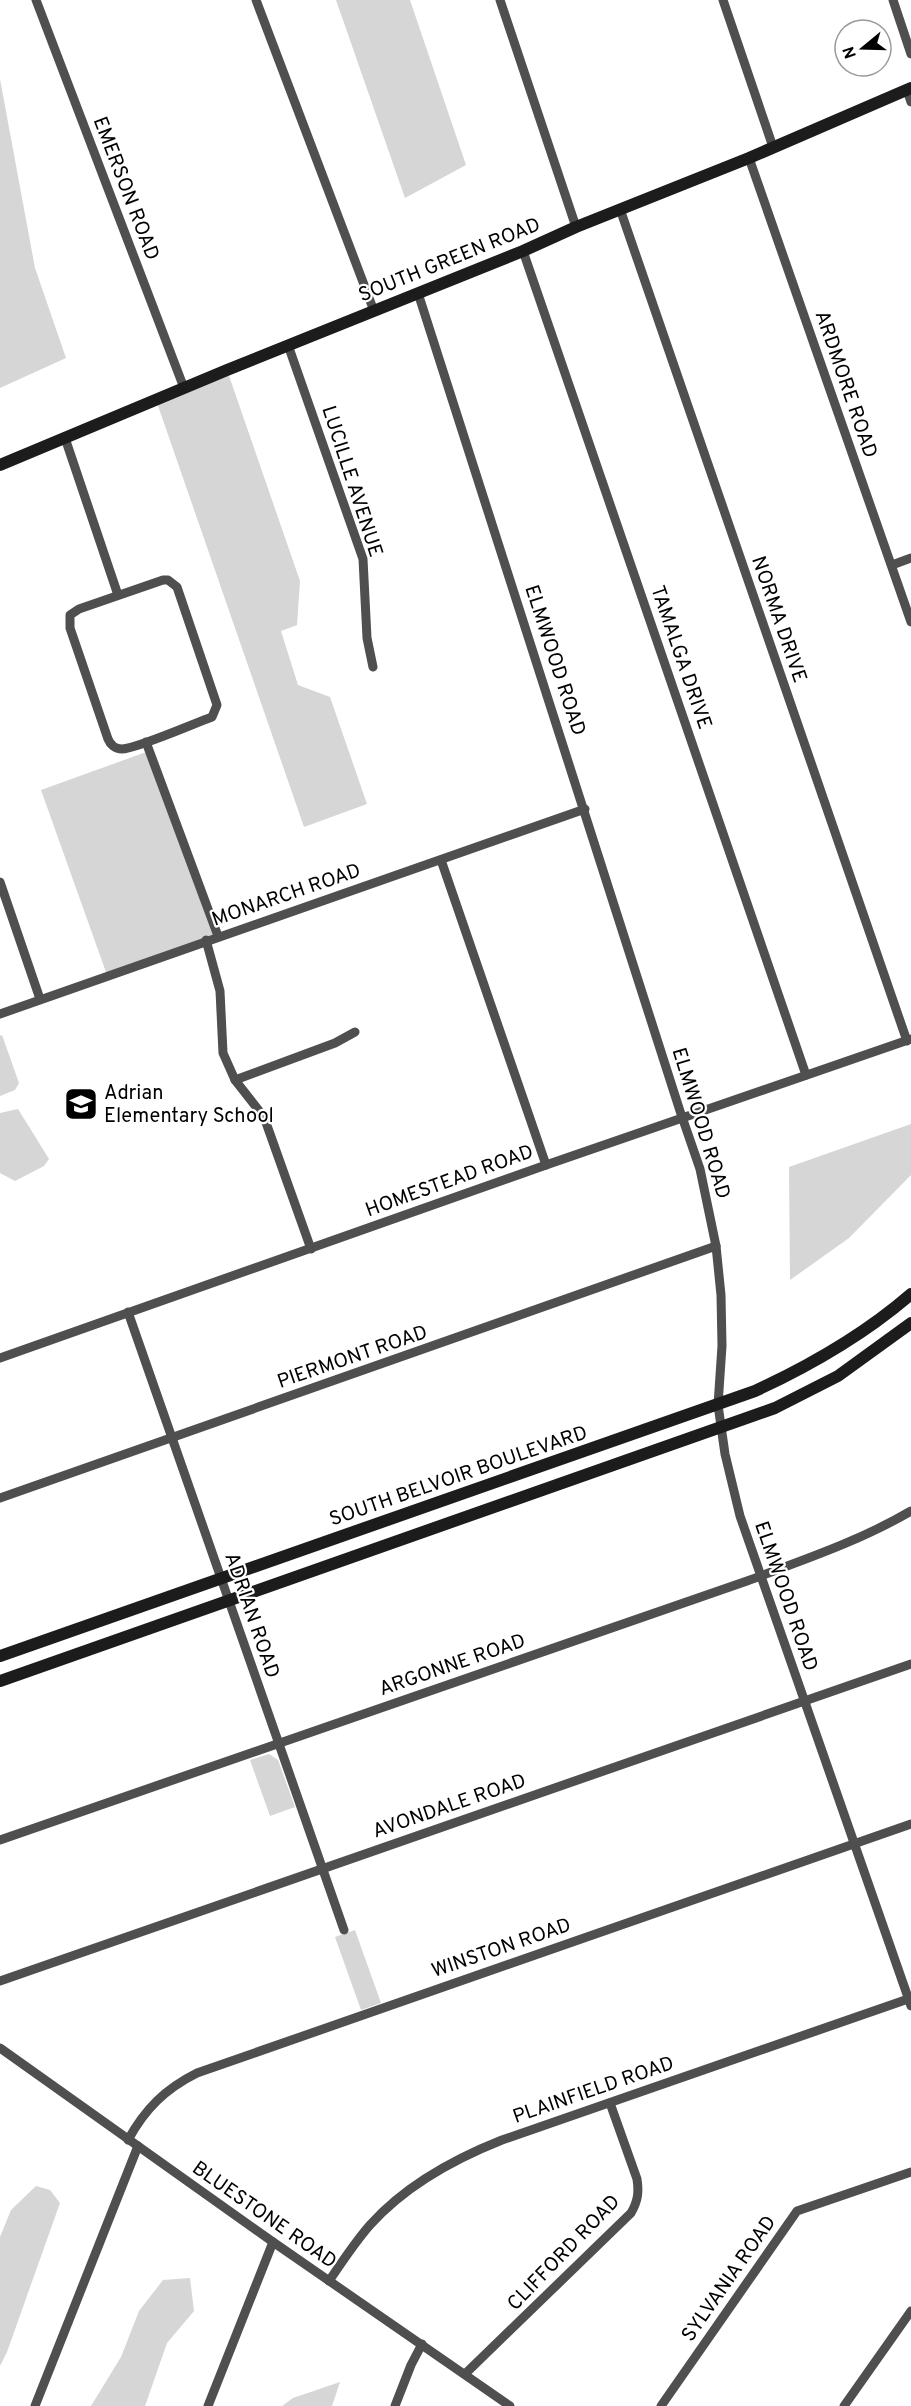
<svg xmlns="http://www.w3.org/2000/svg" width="911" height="2406" font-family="Overpass,sans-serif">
<rect width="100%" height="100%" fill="#fff"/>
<g fill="#d6d6d6">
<polygon points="336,0 410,0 466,165 405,198"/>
<polygon points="0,79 35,268 66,358 0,388"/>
<polygon points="227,370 300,581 297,625 281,631 298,685 330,697 367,804 304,827 156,400"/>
<polygon points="149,751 218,936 107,975 41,790"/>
<polygon points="2,1035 19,1083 15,1090 0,1096 0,1036"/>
<polygon points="18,1109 49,1159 44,1166 15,1181 0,1173 0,1113"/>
<polygon points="911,1124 911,1175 849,1238 790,1280 789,1167"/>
<polygon points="269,1754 278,1760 295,1807 270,1816 250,1760"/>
<polygon points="355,1930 381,2003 361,2010 335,1937"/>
<polygon points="36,2186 50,2190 60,2203 7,2352 0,2366 0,2237 11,2210"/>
<polygon points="190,2278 194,2311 167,2343 145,2406 91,2406 121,2357 139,2311 163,2280"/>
<polygon points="340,2382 332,2406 282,2406 293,2398"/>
</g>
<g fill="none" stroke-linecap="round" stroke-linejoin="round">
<g stroke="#4f4f4f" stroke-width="9">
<polyline points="36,0 184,388"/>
<polyline points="256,0 374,311"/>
<polyline points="500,0 576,227"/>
<polyline points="723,0 773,147"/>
<polyline points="893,0 911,54"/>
<polyline points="907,90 911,102"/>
<polyline points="749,158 911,622"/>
<polyline points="620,209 907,1041"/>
<polyline points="523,251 806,1075"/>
<polyline points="418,293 680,1111 700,1169 716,1246 721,1295 722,1346 718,1405 725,1454 740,1516 911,2006"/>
<polyline points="288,345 363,559 367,638 373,667"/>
<polyline points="65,438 118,595"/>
<polyline points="892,565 911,558"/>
<path d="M163,580h5l9,7 40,118 -5,12c-17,6 -76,32 -90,32 -7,0 -12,-5 -14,-10l-38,-111v-13l9,-6z"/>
<polyline points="146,742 218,936"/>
<polyline points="441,860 546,1165"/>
<polyline points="0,882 40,999"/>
<polyline points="206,940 220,991 223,1053 235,1080 264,1117 311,1249"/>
<polyline points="0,1014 585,809"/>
<polyline points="235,1080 335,1043 355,1032"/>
<polyline points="128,1312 344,1930"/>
<polyline points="0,1358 546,1165 911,1039"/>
<polyline points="0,1498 716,1246"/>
<path d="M0,1840l747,-259c56,-21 113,-40 164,-70"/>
<polyline points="0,1981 911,1664"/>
<polyline points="0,2048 273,2242 510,2406"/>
<path d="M128,2140c17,-31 37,-51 69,-67l714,-249"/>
<path d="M329,2281c13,-19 26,-39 41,-56 35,-39 84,-66 132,-85l409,-142"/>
<path d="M465,2374l166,-161c7,-12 8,-21 6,-34l-27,-76"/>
<polyline points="35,2406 138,2146"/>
<polyline points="208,2406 273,2242"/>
<polyline points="395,2406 411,2365 422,2344"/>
<polyline points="661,2406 797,2211 911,2172"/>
<polyline points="844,2406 911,2311"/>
</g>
<g stroke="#1c1c1c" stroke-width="12">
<polyline points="0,465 227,370 523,251 576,227 749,158 911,88"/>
<path d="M0,1656l755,-265c56,-26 110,-57 156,-97"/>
<polyline points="0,1681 775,1408 838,1376 911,1323"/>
</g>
</g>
<defs>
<symbol id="school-square" viewBox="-11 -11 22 22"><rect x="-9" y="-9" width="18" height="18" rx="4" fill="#000" stroke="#fff"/><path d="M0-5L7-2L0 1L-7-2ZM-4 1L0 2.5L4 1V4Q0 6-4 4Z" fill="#fff"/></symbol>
</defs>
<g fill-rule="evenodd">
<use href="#school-square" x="62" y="1085" width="38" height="38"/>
</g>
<g text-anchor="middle" stroke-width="4.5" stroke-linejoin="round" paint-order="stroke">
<g font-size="20" fill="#000" stroke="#fff">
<text transform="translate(127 188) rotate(69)" y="7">EMERSON ROAD</text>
<text transform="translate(449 259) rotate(-22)" y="7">SOUTH GREEN ROAD</text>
<text transform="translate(847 384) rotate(71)" y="7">ARDMORE ROAD</text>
<text transform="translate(353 481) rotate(72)" y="7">LUCILLE AVENUE</text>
<text transform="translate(780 619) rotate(71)" y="7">NORMA DRIVE</text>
<text transform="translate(682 657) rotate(71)" y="7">TAMALGA DRIVE</text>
<text transform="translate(556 660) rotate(72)" y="7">ELMWOOD ROAD</text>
<text transform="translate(286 894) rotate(-19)" y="7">MONARCH ROAD</text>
<text transform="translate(702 1123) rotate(73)" y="7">ELMWOOD ROAD</text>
<text transform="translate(449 1180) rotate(-20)" y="7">HOMESTEAD ROAD</text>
<text transform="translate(352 1356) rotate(-19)" y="7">PIERMONT ROAD</text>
<text transform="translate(458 1475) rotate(-19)" y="7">SOUTH BELVOIR BOULEVARD</text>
<text transform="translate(787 1596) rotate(71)" y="7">ELMWOOD ROAD</text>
<text transform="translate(253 1615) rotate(71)" y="7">ADRIAN ROAD</text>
<text transform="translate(452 1664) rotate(-19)" y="7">ARGONNE ROAD</text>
<text transform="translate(449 1805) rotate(-19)" y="7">AVONDALE ROAD</text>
<text transform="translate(501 1947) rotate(-19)" y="7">WINSTON ROAD</text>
<text transform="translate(593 2089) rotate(-19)" y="7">PLAINFIELD ROAD</text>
<text transform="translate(265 2214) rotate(35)" y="7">BLUESTONE ROAD</text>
<text transform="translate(563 2252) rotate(-46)" y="7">CLIFFORD ROAD</text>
<text transform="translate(728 2278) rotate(-55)" y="7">SYLVANIA ROAD</text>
</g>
<g font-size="20" fill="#000" stroke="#fff" text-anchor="start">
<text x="104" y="1099">Adrian<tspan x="104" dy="23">Elementary School</tspan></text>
</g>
</g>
<g transform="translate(863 48) rotate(251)"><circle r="28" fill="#ffffff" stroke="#999999" stroke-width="1.5"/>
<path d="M0-4.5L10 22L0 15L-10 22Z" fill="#000000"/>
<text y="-9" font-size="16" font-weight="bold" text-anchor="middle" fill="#000000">N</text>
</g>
</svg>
